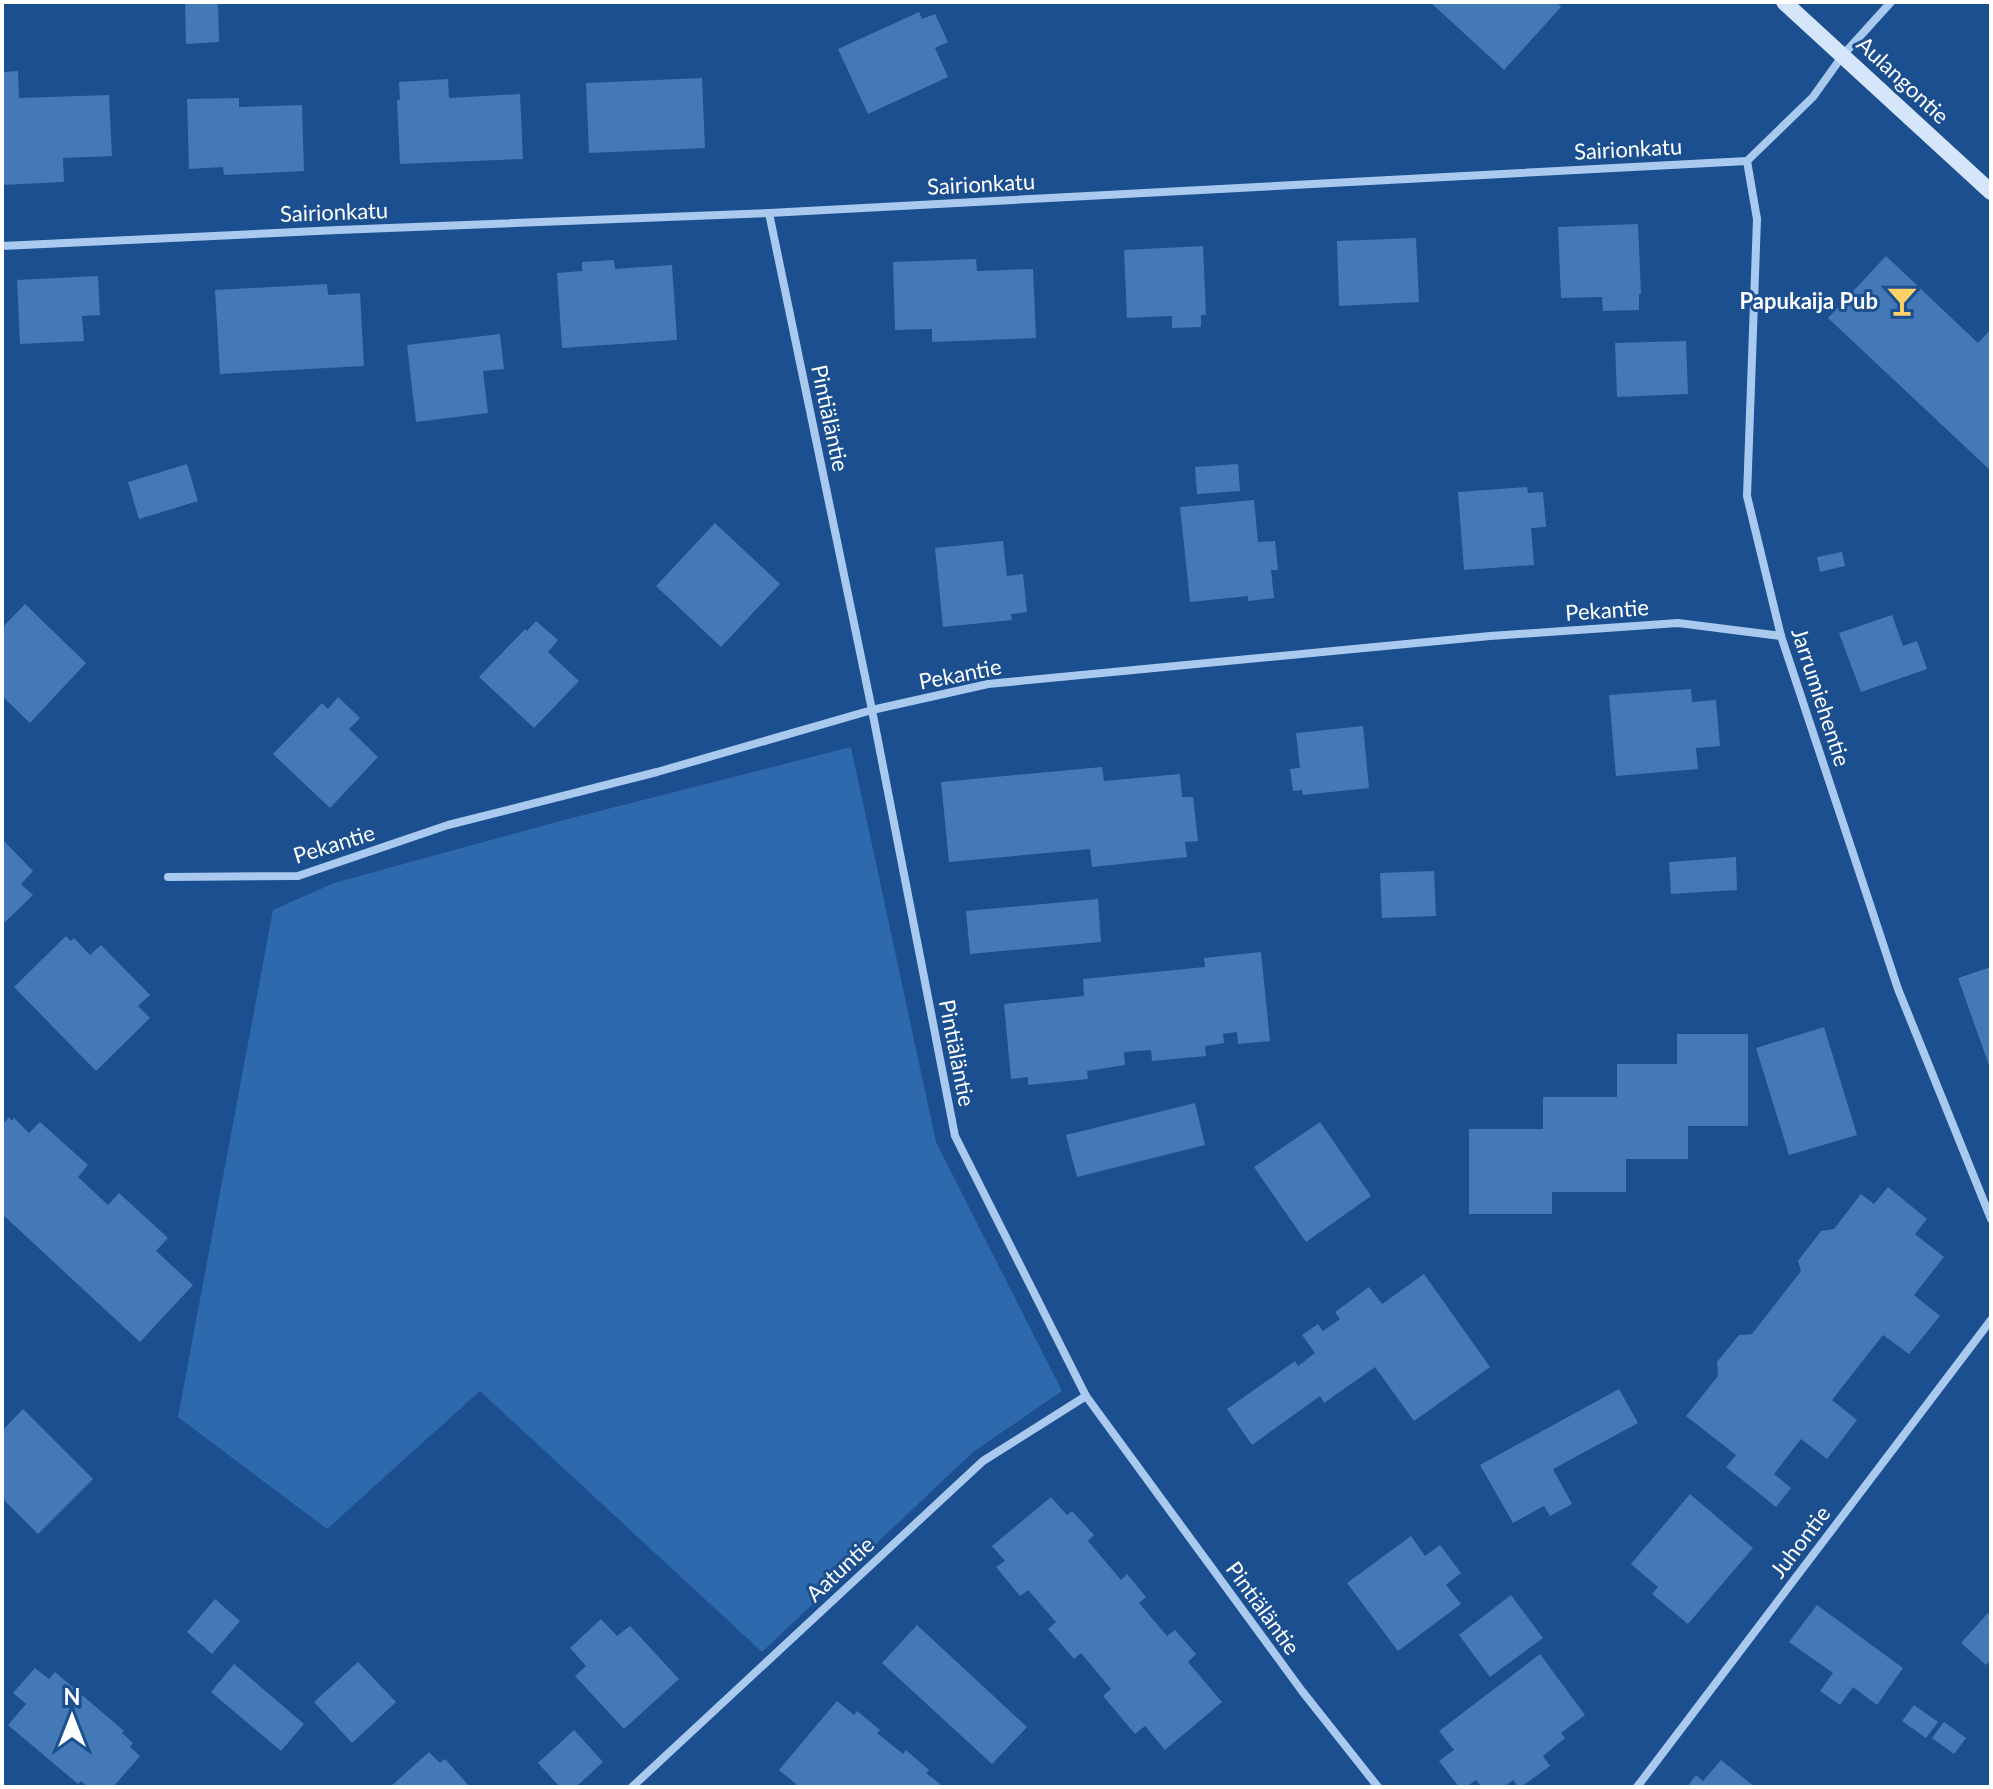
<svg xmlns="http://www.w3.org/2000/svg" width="1993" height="1789" font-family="Lato,sans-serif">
<rect width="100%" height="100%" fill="#1b4f8f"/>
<polygon fill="#2e69ad" points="851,747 936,1142 1062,1391 973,1452 762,1652 480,1391 327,1529 178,1417 273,910 334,883 564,820"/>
<g fill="#4478b7">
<polygon points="185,2 218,2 219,42 186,44"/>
<polygon points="1430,2 1556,2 1561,7 1504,70"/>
<polygon points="919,12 922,19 935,14 948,42 935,48 948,77 868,114 838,49"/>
<polygon points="18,71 19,98 109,95 112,156 63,158 64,182 2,185 2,72"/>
<polygon points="702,78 705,148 589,153 586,83"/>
<polygon points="448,79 449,98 520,94 523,159 400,164 397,100 400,100 399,82"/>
<polygon points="239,98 239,107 302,105 304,171 224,175 223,167 189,169 187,99"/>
<polygon points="1638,224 1641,294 1639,294 1639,310 1603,311 1602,297 1561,298 1558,227"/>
<polygon points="1416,238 1419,302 1339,306 1337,241"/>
<polygon points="1203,246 1206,315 1201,315 1201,327 1172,328 1172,316 1127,318 1124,250"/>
<polygon points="1886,256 1978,343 1991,329 1991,471 1828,318"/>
<polygon points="976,259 977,271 1033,269 1036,338 932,342 932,329 895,330 893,262"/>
<polygon points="614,260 615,269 672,265 677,340 562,348 557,273 582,271 582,262"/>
<polygon points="98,276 100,315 82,316 84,341 20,344 17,280"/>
<polygon points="327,284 328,295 360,293 364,366 220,374 215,290"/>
<polygon points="500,334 504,369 483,371 488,413 416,422 407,345"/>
<polygon points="1686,341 1688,394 1617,397 1615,343"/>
<polygon points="187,464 198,501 139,519 128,482"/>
<polygon points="1238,464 1240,491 1197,494 1195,467"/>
<polygon points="1527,487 1528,493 1543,492 1546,527 1531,528 1534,565 1464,570 1458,492"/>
<polygon points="1254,500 1258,542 1275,541 1278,570 1271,570 1274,598 1248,601 1248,596 1190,602 1180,507"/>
<polygon points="715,523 780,584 721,647 656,586"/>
<polygon points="1003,541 1007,576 1023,574 1027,612 1011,614 1012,620 943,627 935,548"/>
<polygon points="1842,552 1845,566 1820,572 1817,557"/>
<polygon points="25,604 86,663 30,723 2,696 2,628"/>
<polygon points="1892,615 1903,646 1917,641 1927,669 1861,692 1839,633"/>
<polygon points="536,621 558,640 548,652 579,681 534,728 479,677 525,629 527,631"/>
<polygon points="1691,689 1692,702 1716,700 1720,746 1696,748 1698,769 1616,776 1609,695"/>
<polygon points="338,697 360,718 349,729 378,757 330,808 273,754 322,703 328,709"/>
<polygon points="1363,726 1369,788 1303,795 1302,790 1293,791 1290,769 1300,768 1296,733"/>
<polygon points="1102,767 1104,781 1180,774 1182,797 1193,797 1198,841 1185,842 1187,857 1092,867 1090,849 949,862 941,782"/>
<polygon points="2,839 33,871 21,884 33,895 2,925"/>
<polygon points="1736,857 1737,890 1671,894 1669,862"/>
<polygon points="1434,871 1436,916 1382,918 1380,873"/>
<polygon points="1098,899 1101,942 970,954 966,911"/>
<polygon points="66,936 71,941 74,938 90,955 101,945 150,995 138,1006 150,1018 96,1071 14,987"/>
<polygon points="1261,952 1270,1041 1238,1044 1237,1032 1223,1034 1224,1043 1205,1046 1206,1056 1152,1061 1151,1050 1124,1052 1125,1065 1087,1071 1088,1079 1028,1085 1028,1077 1011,1079 1004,1004 1084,996 1083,979 1205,967 1204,958"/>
<polygon points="1991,967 1991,1071 1958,978"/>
<polygon points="1824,1027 1857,1135 1789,1155 1756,1048"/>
<polygon points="1677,1034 1748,1034 1748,1126 1688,1126 1688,1159 1626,1159 1626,1192 1552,1192 1552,1214 1469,1214 1469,1129 1543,1129 1543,1097 1617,1097 1617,1064 1677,1064"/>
<polygon points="1195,1103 1205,1145 1077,1177 1066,1135"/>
<polygon points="9,1117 12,1121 14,1118 29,1133 40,1122 88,1165 78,1177 108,1205 119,1193 168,1238 156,1251 193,1285 140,1342 2,1214 2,1120 5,1122"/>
<polygon points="1320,1122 1371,1196 1306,1242 1254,1167"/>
<polygon points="1888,1187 1927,1219 1915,1234 1944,1257 1914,1295 1940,1316 1909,1354 1883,1335 1832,1400 1857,1420 1827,1459 1801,1439 1774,1474 1791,1488 1776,1507 1726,1467 1736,1455 1686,1416 1718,1376 1717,1362 1739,1335 1752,1334 1801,1271 1798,1261 1821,1231 1834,1229 1861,1194 1874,1204"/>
<polygon points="1424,1274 1490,1367 1414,1421 1375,1367 1324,1403 1320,1396 1252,1445 1227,1409 1295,1361 1298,1366 1315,1353 1302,1335 1318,1324 1323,1331 1340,1319 1335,1312 1369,1287 1382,1304"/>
<polygon points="1619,1389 1638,1423 1553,1469 1572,1504 1550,1516 1544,1506 1513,1523 1480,1465"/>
<polygon points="23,1409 93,1479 38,1534 2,1498 2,1431"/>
<polygon points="1690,1494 1753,1548 1688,1624 1652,1594 1658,1587 1631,1564"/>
<polygon points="1051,1497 1067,1515 1072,1511 1094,1535 1088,1541 1121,1580 1127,1574 1146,1597 1139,1603 1167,1636 1175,1630 1196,1654 1188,1662 1222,1702 1165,1750 1145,1726 1135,1734 1103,1696 1111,1689 1081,1653 1074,1659 1048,1629 1056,1622 1028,1590 1020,1596 996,1567 1005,1561 992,1546"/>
<polygon points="1411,1536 1425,1556 1440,1545 1461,1573 1446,1585 1461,1604 1398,1651 1347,1583"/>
<polygon points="1511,1595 1543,1638 1490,1677 1459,1635"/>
<polygon points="215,1599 240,1621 212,1654 187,1632"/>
<polygon points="1817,1605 1903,1668 1877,1705 1853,1687 1840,1705 1820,1691 1833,1673 1789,1642"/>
<polygon points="1988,1613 1991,1616 1991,1660 1986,1665 1961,1643"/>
<polygon points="601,1619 617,1636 630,1626 679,1679 624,1729 575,1676 586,1666 570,1648"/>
<polygon points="917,1625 1027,1727 992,1764 882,1663"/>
<polygon points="1540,1654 1585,1715 1561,1733 1565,1738 1543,1756 1550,1766 1521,1787 1518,1787 1513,1780 1504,1787 1482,1787 1476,1780 1466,1787 1459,1787 1439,1761 1454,1750 1439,1731"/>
<polygon points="358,1662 396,1702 352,1743 314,1702"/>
<polygon points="234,1664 304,1724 281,1751 211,1692"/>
<polygon points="35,1668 49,1679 55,1672 124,1731 122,1733 133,1743 130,1747 140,1756 113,1787 88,1787 81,1781 78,1784 8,1725 26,1704 13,1693"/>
<polygon points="837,1701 854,1715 857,1711 880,1730 877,1733 903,1754 906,1750 929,1770 926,1773 940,1784 938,1787 794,1787 796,1784 779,1770"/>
<polygon points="1914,1705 1938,1722 1926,1738 1902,1721"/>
<polygon points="1944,1722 1966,1738 1954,1754 1932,1738"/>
<polygon points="574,1730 603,1762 576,1787 560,1787 538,1763"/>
<polygon points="429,1752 440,1763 445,1759 470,1787 390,1787"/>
<polygon points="1721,1760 1755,1787 1687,1787 1696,1775 1703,1781"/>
</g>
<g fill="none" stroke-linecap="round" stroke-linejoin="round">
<g stroke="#a9c9ee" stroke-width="8">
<polyline points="1747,161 1757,219 1747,496 1781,636 1898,989 1991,1219"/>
<polyline points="769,213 872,710 955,1136 1086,1396 1302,1691 1378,1787"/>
<polyline points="2,246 338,230 769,213 1747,161 1813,97 1843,55 1891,2"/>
<polyline points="168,877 298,876 448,825 657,772 872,710 988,684 1490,636 1678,623 1781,636"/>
<polyline points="632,1787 983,1461 1086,1396"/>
<polyline points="1637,1787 1991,1320"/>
</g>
<polyline stroke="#d6e6fa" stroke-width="16" points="1784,2 1991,192"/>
</g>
<defs>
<symbol id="bar-bare" viewBox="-9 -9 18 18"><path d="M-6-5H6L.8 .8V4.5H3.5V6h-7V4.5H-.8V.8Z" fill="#ffd166" stroke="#1b4f8f" stroke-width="2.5" paint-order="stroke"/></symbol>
</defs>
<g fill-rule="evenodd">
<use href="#bar-bare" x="1880" y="279" width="44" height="44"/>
</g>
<g text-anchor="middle" stroke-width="6" stroke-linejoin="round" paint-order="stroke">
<g font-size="22" fill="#fff" stroke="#1b4f8f">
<text transform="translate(1903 80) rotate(43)" y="8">Aulangontie</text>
<text transform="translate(1628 149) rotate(-3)" y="8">Sairionkatu</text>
<text transform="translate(981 184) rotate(-3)" y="8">Sairionkatu</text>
<text transform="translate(334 212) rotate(-2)" y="8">Sairionkatu</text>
<text transform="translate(830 418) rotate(78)" y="8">Pintiäläntie</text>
<text transform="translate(1607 610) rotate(-4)" y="8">Pekantie</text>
<text transform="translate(960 674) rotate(-11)" y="8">Pekantie</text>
<text transform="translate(1821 697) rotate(72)" y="8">Jarrumiehentie</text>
<text transform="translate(334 844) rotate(-17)" y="8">Pekantie</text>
<text transform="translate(957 1053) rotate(79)" y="8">Pintiäläntie</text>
<text transform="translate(1800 1542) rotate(-53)" y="8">Juhontie</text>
<text transform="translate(840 1569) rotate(-43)" y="8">Aatuntie</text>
<text transform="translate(1263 1608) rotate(54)" y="8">Pintiäläntie</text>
</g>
<g font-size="22" font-weight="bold" fill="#fff" stroke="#1b4f8f" text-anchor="end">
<text x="1878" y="309">Papukaija Pub</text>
</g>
</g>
<rect width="1993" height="1789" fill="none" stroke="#ffffff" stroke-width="8"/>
<g transform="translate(72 1717)" stroke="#1b4f8f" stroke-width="6" paint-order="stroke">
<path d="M0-6L14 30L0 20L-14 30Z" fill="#ffffff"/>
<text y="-12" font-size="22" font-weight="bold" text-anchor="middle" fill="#ffffff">N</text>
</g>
</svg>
